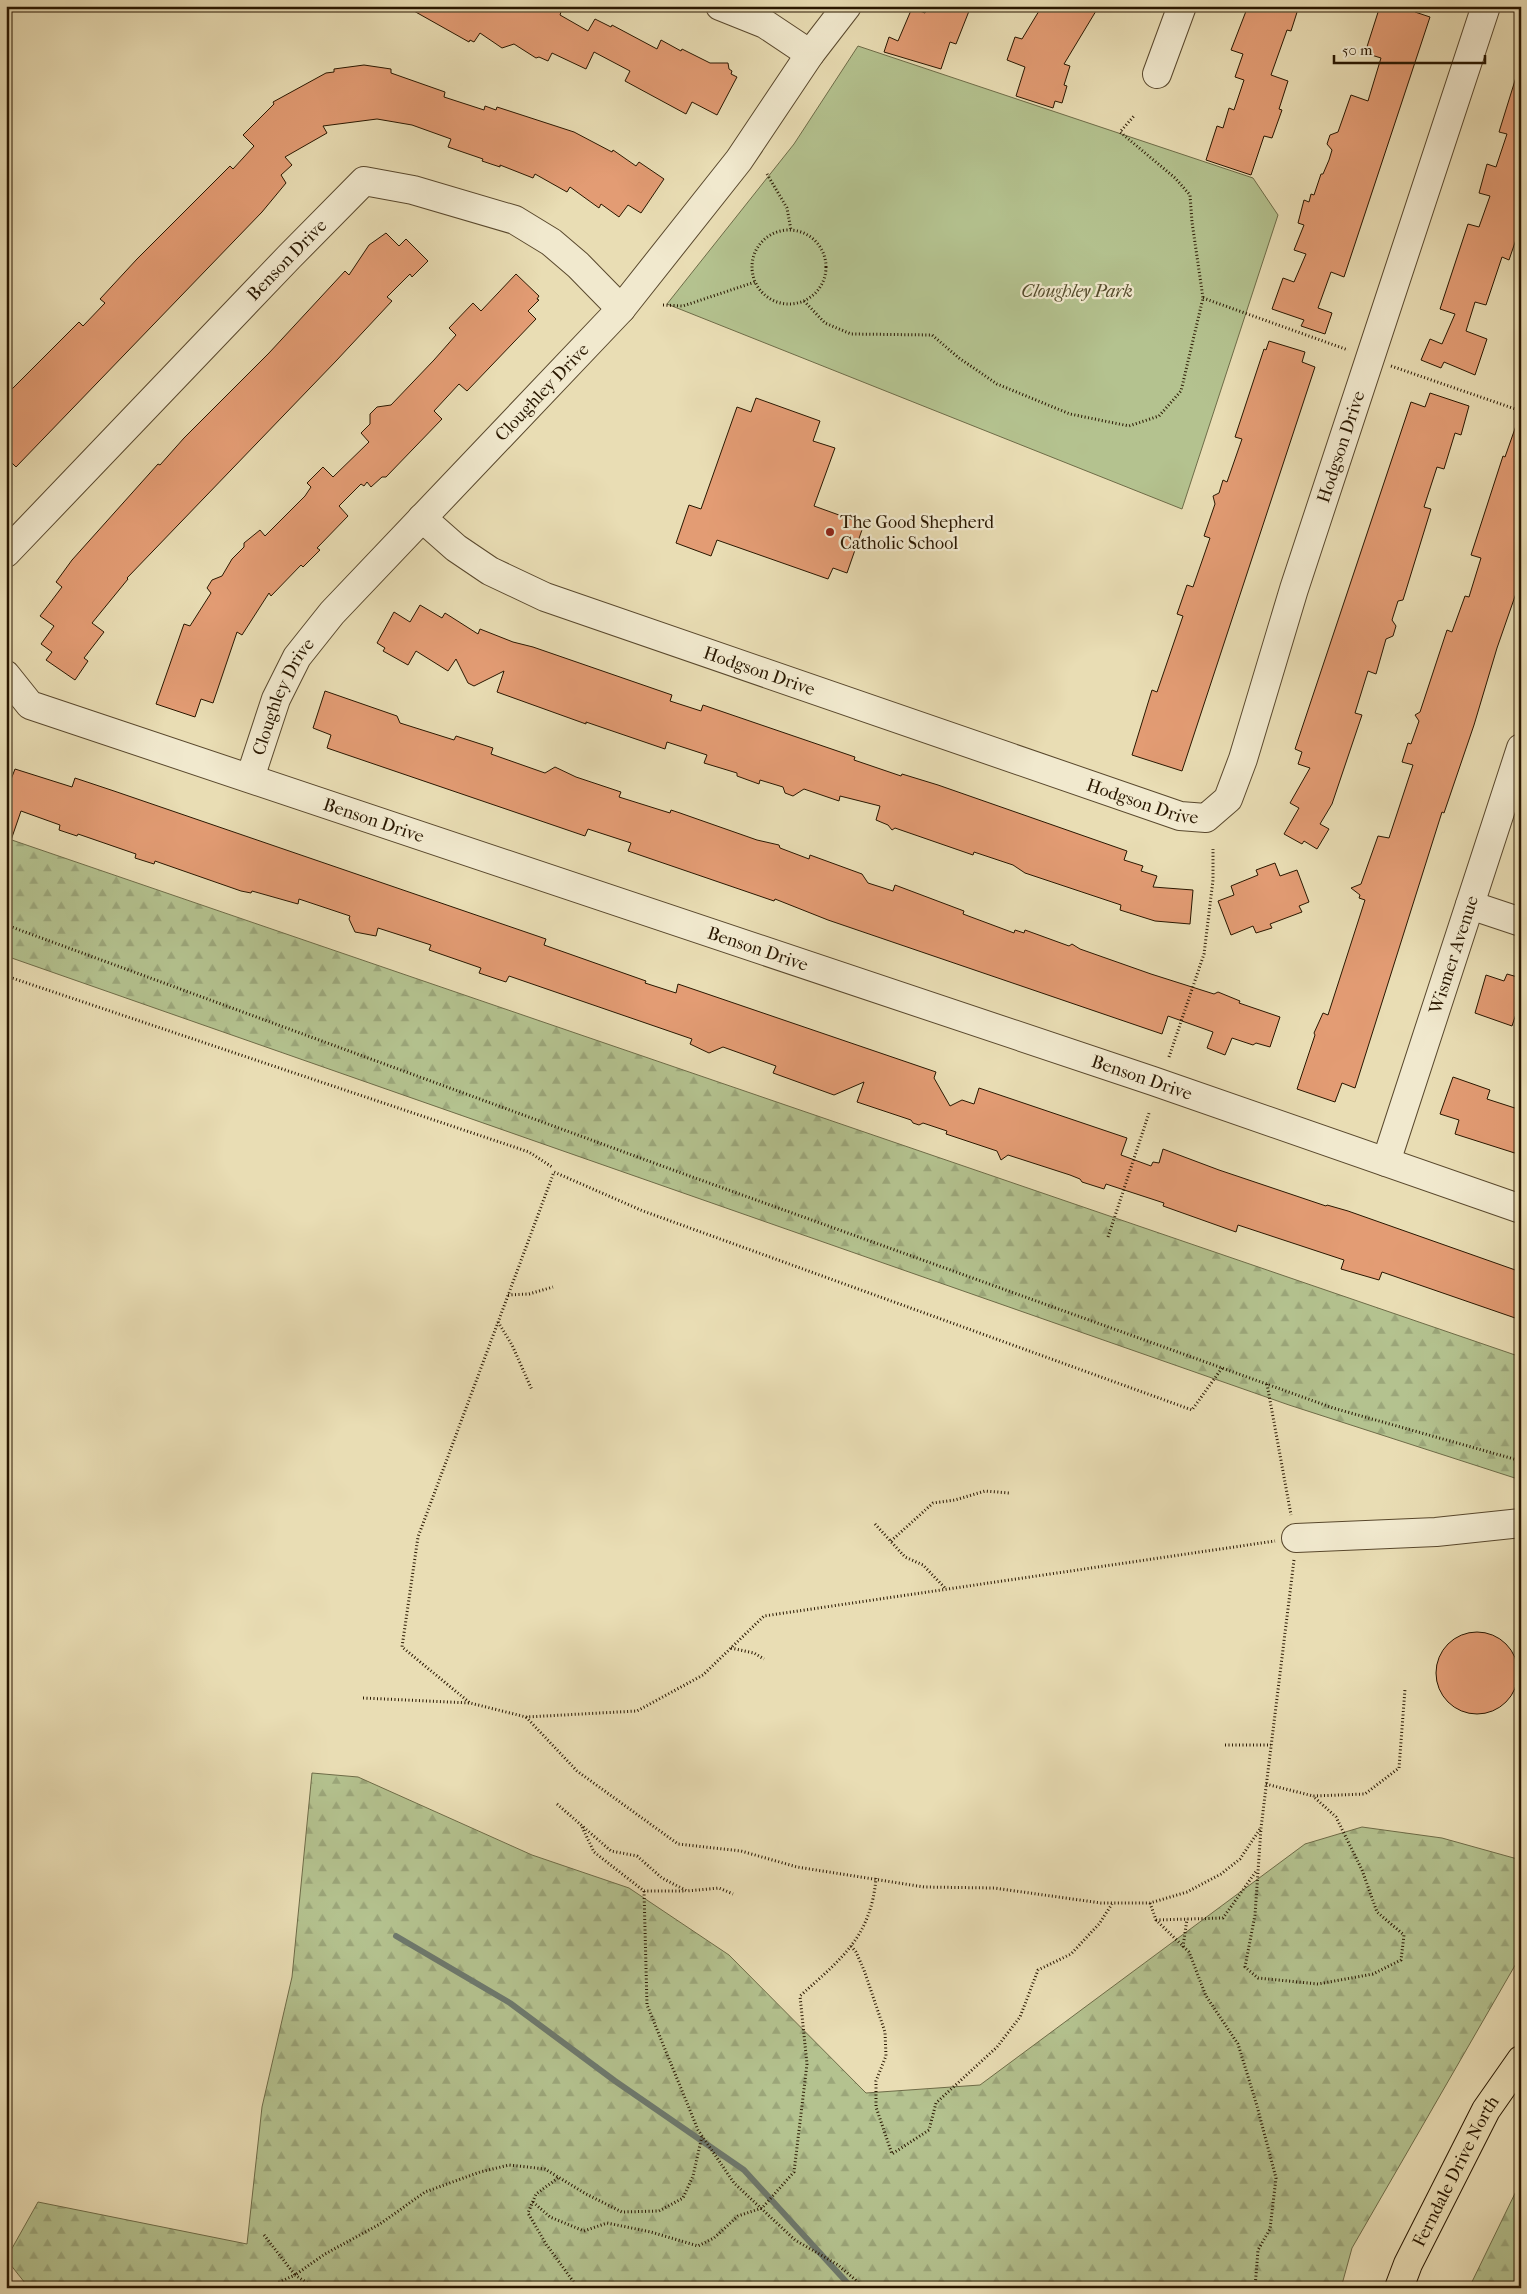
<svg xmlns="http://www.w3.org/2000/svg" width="1527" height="2294" font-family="'IM FELL French Canon',serif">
<defs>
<pattern id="forest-firs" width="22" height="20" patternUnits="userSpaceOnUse" patternTransform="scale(1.25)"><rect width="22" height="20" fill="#b4c28f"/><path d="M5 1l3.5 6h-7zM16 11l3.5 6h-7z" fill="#9ba67a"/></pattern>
</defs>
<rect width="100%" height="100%" fill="#e9ddb4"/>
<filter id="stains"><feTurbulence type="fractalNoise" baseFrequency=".004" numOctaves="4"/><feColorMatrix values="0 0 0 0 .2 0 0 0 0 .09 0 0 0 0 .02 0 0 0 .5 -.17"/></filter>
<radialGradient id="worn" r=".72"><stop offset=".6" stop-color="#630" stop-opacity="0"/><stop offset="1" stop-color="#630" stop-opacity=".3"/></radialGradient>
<g fill="url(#forest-firs)" stroke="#6e6c48">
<polygon points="6,838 1521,1357 1521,1480 1289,1405 6,956"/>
<polygon points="312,1773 358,1777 532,1855 629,1888 729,1955 866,2093 980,2085 1305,1844 1362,1827 1442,1838 1521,1860 1521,1955 1352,2248 1341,2288 29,2288 6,2259 38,2202 247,2244 262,2107 292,1977"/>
<polygon points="1521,2181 1521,2288 1469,2288"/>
</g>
<polygon fill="#b4c28f" stroke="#6e6c48" points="858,46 1253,178 1278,215 1182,509 667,304 794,144"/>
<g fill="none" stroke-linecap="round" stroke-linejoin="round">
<polyline stroke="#6d796e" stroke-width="6" points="396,1936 510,2003 615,2081 744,2170 852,2288"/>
</g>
<g fill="#e39c74" stroke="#291700">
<polygon points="405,6 551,6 561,12 560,15 588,31 595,19 611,27 612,25 657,49 661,40 681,51 682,49 710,63 728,63 729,69 732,71 731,74 737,77 717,115 692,102 686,114 625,81 630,71 594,52 586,69 552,53 548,61 539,57 536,58 514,44 502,48 480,33 474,42 470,40 469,42"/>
<polygon points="928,6 971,6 956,44 950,42 941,69 884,52 889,37 898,41 912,8 925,13"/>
<polygon points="1042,6 1099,6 1064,64 1070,66 1064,85 1067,86 1062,103 1055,101 1053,108 1016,96 1025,67 1007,60 1015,37 1022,39"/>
<polygon points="1248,6 1299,6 1291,31 1287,30 1271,75 1288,81 1279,109 1282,110 1272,138 1264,136 1251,175 1206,160 1217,126 1223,128 1229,108 1234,110 1244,80 1235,77 1243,54 1231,50"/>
<polygon points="1380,6 1415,6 1415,12 1430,17 1344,277 1331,272 1318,308 1332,313 1325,334 1301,326 1304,320 1272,309 1283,278 1294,282 1306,254 1294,250 1304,225 1298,223 1304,200 1309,202 1311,194 1314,195 1321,174 1323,174 1329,160 1332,150 1327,144 1330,135 1338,132 1351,95 1368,101 1381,58 1365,53"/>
<polygon points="364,65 391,69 391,73 445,92 444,97 484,110 485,106 496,110 497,107 574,132 612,152 613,150 636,166 639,162 664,179 641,213 628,205 619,217 601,204 599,208 570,187 567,192 535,174 533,178 500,165 500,167 482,161 483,159 448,147 451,139 412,125 377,119 323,126 327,133 285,157 292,165 281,175 286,183 262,212 16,467 6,457 6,395 79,322 83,326 105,303 100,299 137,259 230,166 233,169 254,146 243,135 274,104 273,102 326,73 334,72 334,69"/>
<polygon points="1517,74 1521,75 1521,225 1509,260 1502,257 1486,305 1475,302 1466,331 1487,339 1475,375 1444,362 1441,368 1421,360 1430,339 1442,344 1455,314 1440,309 1468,224 1479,227 1490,196 1479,193 1487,164 1496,167 1507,134 1499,132"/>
<polygon points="386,233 399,246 406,239 428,261 412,277 410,274 387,297 392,301 336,361 127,578 128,579 92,623 104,632 84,658 88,661 75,680 46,660 52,652 41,644 54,626 40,616 62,587 56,582 72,560 158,464 160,465 184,438 269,353 345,271 349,275 369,245"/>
<polygon points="516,274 539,296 537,299 539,300 528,311 536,319 467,391 459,384 434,411 442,419 386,477 382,477 371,487 367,482 364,486 361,484 339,506 348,516 317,548 320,550 303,567 301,565 271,596 269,593 242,635 237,632 213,703 201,699 195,717 156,704 184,624 190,626 211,593 207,588 212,580 222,576 232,559 244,547 244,543 260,530 265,536 305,496 311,487 307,483 323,467 333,477 369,442 361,433 370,424 370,414 377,407 391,405 434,360 456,335 449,328 473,303 481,311"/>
<polygon points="1269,341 1305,352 1302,362 1315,367 1182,771 1132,755 1152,690 1157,692 1183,616 1177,614 1187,585 1193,587 1210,538 1204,536 1215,504 1213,496 1219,493 1223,480 1227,482 1242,439 1235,437 1264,349 1266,350"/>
<polygon points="1430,393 1469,406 1461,435 1455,433 1444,469 1437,467 1424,507 1431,509 1403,600 1398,601 1392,620 1396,626 1393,636 1386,639 1376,674 1368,671 1355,713 1362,715 1332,804 1320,824 1329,829 1317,849 1304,841 1302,844 1284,834 1299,808 1290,803 1310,768 1298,764 1302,752 1295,749 1411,402 1425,407"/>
<polygon points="756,398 820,421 813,441 835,448 814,506 864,524 847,573 833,568 828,579 717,540 711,556 676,543 689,505 701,509 737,407 751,412"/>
<polygon points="1518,420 1521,420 1521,579 1497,648 1474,725 1444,813 1442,812 1355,1088 1342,1083 1335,1102 1297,1089 1315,1035 1314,1033 1323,1013 1328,1015 1365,900 1359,898 1360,895 1351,888 1361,884 1378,836 1389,838 1413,765 1402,762 1408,743 1411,744 1419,721 1415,715 1420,712 1447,630 1452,632 1465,596 1469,597 1481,558 1471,555 1503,456 1505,457"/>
<polygon points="420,605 442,618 445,613 478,634 480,629 513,642 533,647 672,695 670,701 701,711 703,705 735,716 855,757 854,760 901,776 902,774 938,785 1127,851 1124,860 1143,866 1141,871 1157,876 1153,887 1193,890 1190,924 1155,921 1120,910 1121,905 1025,873 1013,865 974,852 973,855 895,828 892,830 888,825 876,820 880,806 840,796 839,801 804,789 793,796 785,793 783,787 760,780 759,784 737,776 737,773 704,763 707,755 667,742 665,749 586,722 586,724 497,692 504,671 474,686 468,683 456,659 448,671 416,651 408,665 383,651 385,648 377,643 394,612 410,622"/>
<polygon points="325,691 397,716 400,723 454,740 456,736 493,748 491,754 545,773 555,767 576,777 621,792 619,797 670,813 671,810 680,813 757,840 779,845 780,848 809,859 810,855 862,874 868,883 893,891 895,885 964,911 963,914 1014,933 1015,930 1024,933 1025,930 1069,946 1072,944 1080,949 1151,974 1214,994 1218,992 1240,1001 1239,1003 1280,1017 1270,1047 1256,1043 1253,1045 1232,1038 1225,1055 1207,1048 1213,1032 1168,1016 1162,1034 828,920 775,899 774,901 628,851 631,843 588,829 585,836 327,748 331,735 313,728"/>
<polygon points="15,769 72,787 75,778 114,791 546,939 544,945 646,981 645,983 676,993 678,984 936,1072 934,1078 950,1106 962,1100 974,1104 979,1088 1127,1138 1121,1155 1151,1166 1153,1162 1159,1163 1163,1149 1219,1170 1326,1206 1327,1205 1348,1211 1521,1272 1521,1320 1382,1272 1379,1280 1341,1269 1344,1260 1238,1225 1236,1232 1163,1206 1164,1203 1106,1184 1104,1189 1082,1182 1080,1179 1070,1175 1008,1155 1001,1160 997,1151 946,1134 947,1131 923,1123 919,1125 913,1123 911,1120 857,1102 864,1082 834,1095 773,1073 776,1066 723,1047 709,1053 690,1044 692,1039 509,976 506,982 479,973 481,968 429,950 431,945 378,928 376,936 355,932 349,919 350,916 299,899 298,904 252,891 251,893 241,891 155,861 154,864 135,858 136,854 78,834 77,836 59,830 60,825 21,811 9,846 6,846 6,781 10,782"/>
<polygon points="1275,863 1280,876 1297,870 1309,902 1299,906 1302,912 1270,924 1272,928 1256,933 1253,926 1231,935 1218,901 1234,895 1231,886 1258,875 1256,870"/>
<polygon points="1507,974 1521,978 1521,999 1512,1026 1475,1013 1486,975 1504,981"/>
<polygon points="1453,1077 1490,1090 1487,1099 1521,1110 1521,1155 1455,1134 1459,1120 1440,1114"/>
<circle cx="1477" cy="1673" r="41"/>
</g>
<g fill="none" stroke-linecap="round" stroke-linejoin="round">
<defs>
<g id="minor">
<polyline points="720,6 765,24 810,54"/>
<polyline points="1157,74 1182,6"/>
<path id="s1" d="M422,518l34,30 34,23 55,26 635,219 26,2 22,-19 15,-40 51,-170 192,-583"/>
<path id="s2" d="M6,553l283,-296 75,-76 49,9 102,30 36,22 27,23 43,44"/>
<path id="s3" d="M6,675l24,30 1123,376 368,128"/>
<path id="s4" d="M250,778l26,-79 21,-42 35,-44 289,-304 118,-149 71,-106 37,-48"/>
<polyline points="1470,905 1521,922"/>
<path id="s5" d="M1386,1162l135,-414"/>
<polyline points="1296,1538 1436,1532 1521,1523"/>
</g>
<g id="major">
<path id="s6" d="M1399,2288l9,-24 78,-154 35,-50"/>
</g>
</defs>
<use href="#minor" stroke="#59482d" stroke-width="30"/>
<use href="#major" stroke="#291700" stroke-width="30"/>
<g stroke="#291700" stroke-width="3" stroke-dasharray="1 2.5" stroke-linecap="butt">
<polyline points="767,174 787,208 791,230"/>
<circle cx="789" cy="267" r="37"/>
<polyline points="1203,298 1348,350"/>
<polyline points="804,301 825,323 851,334 932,335 959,358 997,384 1070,414 1129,426 1159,416 1181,391 1203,298 1192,222 1190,195 1175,178 1120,132 1134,116"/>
<polyline points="663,305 683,306 755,282"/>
<polyline points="1391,366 1521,411"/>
<polyline points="6,925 673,1170 1333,1408 1521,1461"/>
<polyline points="6,976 529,1152 552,1167"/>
<polyline points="1169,1057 1204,954 1213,880 1213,849"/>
<polyline points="1108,1237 1149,1113"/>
<polyline points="508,1295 529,1294 553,1287"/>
<polyline points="498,1322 512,1345 532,1390"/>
<polyline points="1222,1368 1192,1410 643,1211 554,1172 418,1537 402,1647 470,1703 526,1717 637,1711 703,1675 764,1616 1275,1541"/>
<polyline points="1267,1384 1291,1515"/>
<polyline points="875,1524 905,1557 923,1565 946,1589"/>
<polyline points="891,1541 933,1503 955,1500 985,1491 1009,1493"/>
<polyline points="1294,1560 1261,1828 1255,1915 1245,1967 1258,1978 1318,1984 1373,1974 1401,1960 1404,1935 1377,1912 1362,1870 1336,1817 1313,1796"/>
<polyline points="731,1648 754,1653 764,1659"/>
<polyline points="363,1698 470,1703"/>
<polyline points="526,1717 577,1771 678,1844 741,1851 797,1867 924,1887 994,1888 1101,1903 1150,1903 1187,1892 1221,1874 1240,1859 1260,1829"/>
<polyline points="1225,1745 1271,1745"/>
<polyline points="1266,1784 1313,1796 1365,1794 1399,1768 1405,1689"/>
<polyline points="557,1804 611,1851 637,1856 662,1878 687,1891 719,1888 733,1894"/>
<polyline points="582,1827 594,1852 644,1891 686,1891"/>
<polyline points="644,1891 647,2005 698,2130 734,2183 795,2240 838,2265 865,2288"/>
<polyline points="1150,1903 1156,1920 1189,1952 1206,1996 1238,2044 1257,2106 1276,2178 1270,2229 1258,2250 1255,2288"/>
<polyline points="1156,1920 1223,1918 1257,1870"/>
<polyline points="851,1946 856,1952 864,1970 885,2032 886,2056 876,2081 876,2107 892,2154 929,2130 936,2103 997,2047 1020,2017 1038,1970 1071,1954 1099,1924 1112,1904"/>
<polyline points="1183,1947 1187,1919"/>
<polyline points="558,2178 536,2194 528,2213 546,2244 578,2288"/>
<path d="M533,2202l17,15 34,14 23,-8 44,9 47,14 16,-8 24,-22 24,-8 32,-36 13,-108 -7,-68c41,-37 71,-59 76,-118"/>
<polyline points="264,2235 295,2275 325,2254 380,2224 425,2192 480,2172 509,2165 545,2169 586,2194 622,2212 659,2211 683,2198 693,2176 702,2136"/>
<polyline points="266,2288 295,2275 315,2288"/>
</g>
<use href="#minor" stroke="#f1e9ce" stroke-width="28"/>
<use href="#major" stroke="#e9ddb4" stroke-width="28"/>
</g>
<circle fill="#8f2418" stroke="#f1e9ce" stroke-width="2" cx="830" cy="532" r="5"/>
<g text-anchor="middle" stroke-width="4.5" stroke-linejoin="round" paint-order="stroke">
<g font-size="18" fill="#291700" stroke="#f1e9ce">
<text dy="6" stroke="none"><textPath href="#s2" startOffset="406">Benson Drive</textPath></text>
<text dy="6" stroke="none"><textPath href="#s4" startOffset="491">Cloughley Drive</textPath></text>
<text dy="6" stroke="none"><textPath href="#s1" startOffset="1244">Hodgson Drive</textPath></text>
<text dy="6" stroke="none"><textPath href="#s1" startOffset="374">Hodgson Drive</textPath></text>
<text dy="6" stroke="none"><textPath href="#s4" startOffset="88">Cloughley Drive</textPath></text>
<text dy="6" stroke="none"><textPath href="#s1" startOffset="779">Hodgson Drive</textPath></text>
<text dy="6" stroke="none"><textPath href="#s3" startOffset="401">Benson Drive</textPath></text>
<text dy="6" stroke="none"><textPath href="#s3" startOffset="806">Benson Drive</textPath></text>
<text dy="6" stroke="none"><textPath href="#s5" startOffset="218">Wismer Avenue</textPath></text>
<text dy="6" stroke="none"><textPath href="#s3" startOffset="1211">Benson Drive</textPath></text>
<text dy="6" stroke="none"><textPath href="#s6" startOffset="130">Ferndale Drive North</textPath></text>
</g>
<g font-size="18" font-style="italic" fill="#534a2b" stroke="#f1e9ce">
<text x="1077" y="297">Cloughley Park</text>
</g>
<g font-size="18" fill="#291700" stroke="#f1e9ce" text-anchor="start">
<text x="840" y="528">The Good Shepherd<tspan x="840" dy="21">Catholic School</tspan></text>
</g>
</g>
<rect width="1527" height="2294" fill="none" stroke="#e9ddb4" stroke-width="25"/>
<rect x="8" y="8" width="1512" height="2279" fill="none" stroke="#291700" stroke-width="2.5"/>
<rect x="12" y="12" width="1502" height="2269" fill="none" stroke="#291700"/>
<path d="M1334 55v8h151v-8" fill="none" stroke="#291700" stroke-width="2.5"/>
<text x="1342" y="55" font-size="15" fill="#291700" stroke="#f1e9ce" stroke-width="4" paint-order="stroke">50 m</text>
<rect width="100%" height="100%" filter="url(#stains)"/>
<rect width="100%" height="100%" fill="url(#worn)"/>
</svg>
